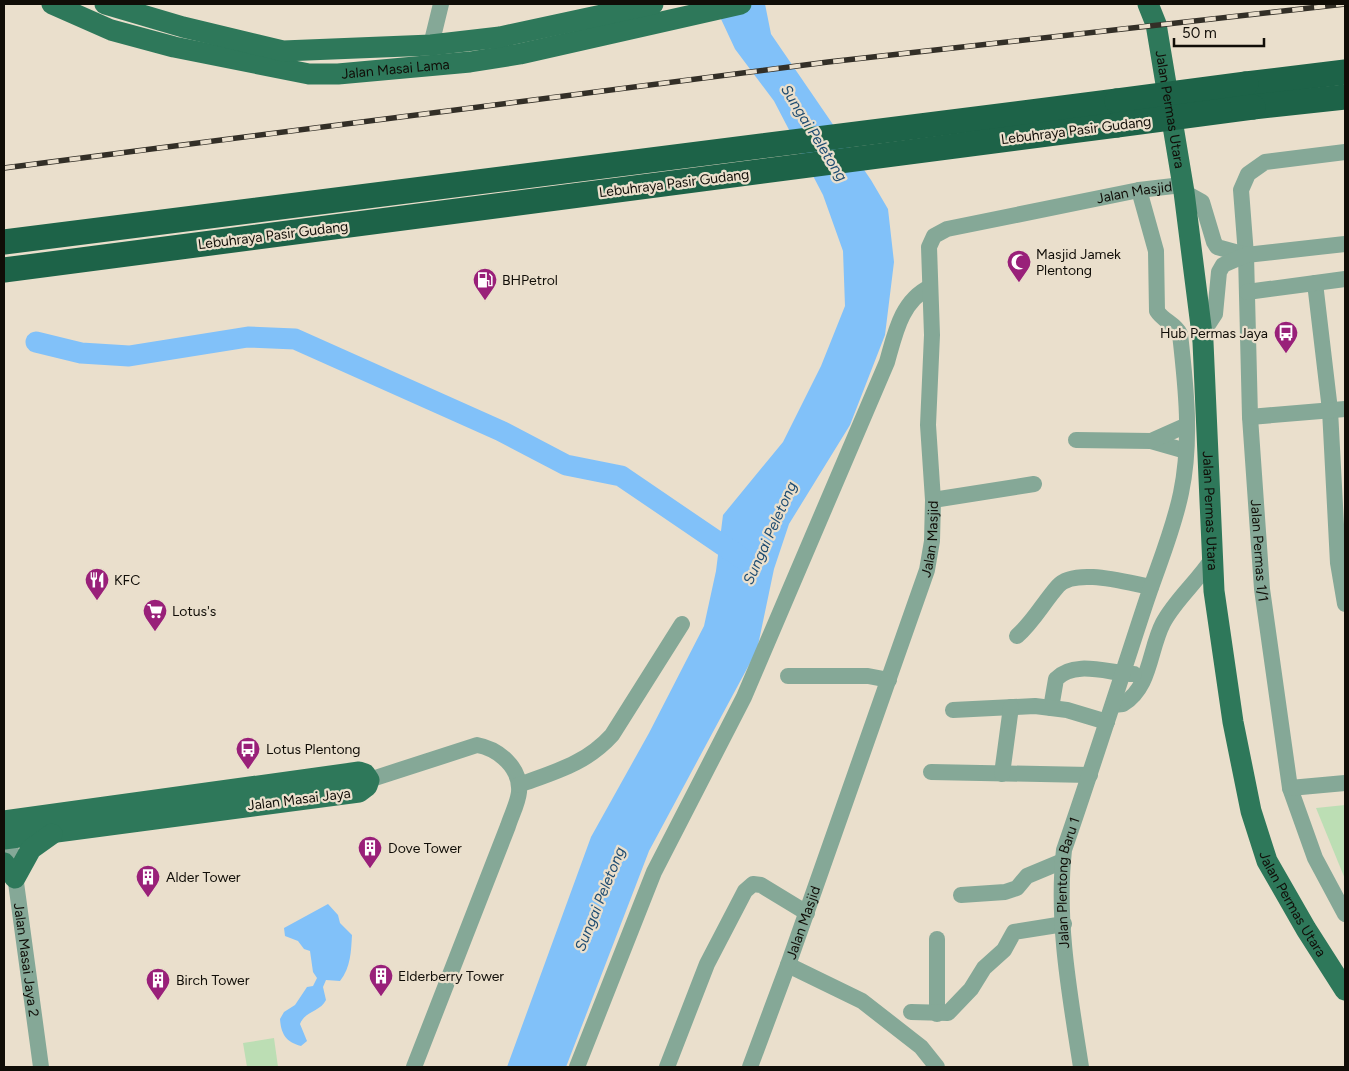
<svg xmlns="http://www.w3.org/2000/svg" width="1349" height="1071" font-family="Figtree,sans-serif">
<rect width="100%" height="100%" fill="#eadfcc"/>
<g fill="#bcdeb4">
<polygon points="1345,805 1345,879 1316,808"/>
<polygon points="274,1038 278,1067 247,1067 243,1043"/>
</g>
<g fill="#81c1f9">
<polygon points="714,4 765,4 771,34 871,180 888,209 894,262 885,335 850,425 789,524 774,569 757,650 649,851 566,1067 507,1067 591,837 649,733 704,626 716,571 723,515 783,442 821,366 845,306 843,251 823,195 774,101 735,49"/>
<path d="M328,904l10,11 2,8 12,12c-1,16 -1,32 -12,46l-14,-1 -3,7 3,13c-6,12 -21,11 -26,24l7,17 -6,5c-15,-4 -20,-12 -21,-27l4,-7 11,-7 12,-18 6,-1 4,-8 -4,-6 -3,-21 -6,-2 -6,-8 -13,-5 -1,-8z"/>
</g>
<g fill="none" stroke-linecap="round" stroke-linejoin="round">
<polyline stroke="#81c1f9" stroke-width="21" points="36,342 81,353 129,356 248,337 295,339 501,431 566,465 621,476 743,559"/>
<g stroke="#85a897" stroke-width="16">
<polyline points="431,45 441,4"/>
<path id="s1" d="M1345,152l-80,10 -17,12 -7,16 5,65 4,162 12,172 28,199 25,70 30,56"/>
<polyline points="1184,192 1202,202 1214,242 1217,247 1246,255"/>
<polyline points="1315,283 1330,410 1338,563 1345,604"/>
<polyline points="1247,292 1345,279"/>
<polyline points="1202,334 1215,314 1219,272 1223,265 1246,255 1345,244"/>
<polyline points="1250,417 1345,409"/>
<polyline points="1076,440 1151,441 1186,451"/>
<polyline points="1151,441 1187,425"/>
<polyline points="933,500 1034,484"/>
<path d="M1017,636c17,-15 26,-33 41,-50 17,-19 70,-3 93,1"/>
<polyline points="788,676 868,676 889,680"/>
<path d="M1113,705l10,-1c28,-17 26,-54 40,-81 12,-23 34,-41 49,-64"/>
<path d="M1051,708l5,-29c19,-20 55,-5 78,-5"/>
<polyline points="953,710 1035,706 1067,710 1107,722"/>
<polyline points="931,772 1090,775"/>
<polyline points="1002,774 1011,707"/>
<path d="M369,780l108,-35c22,4 44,23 42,47 -1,11 -8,24 -11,34l-94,241"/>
<path d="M519,785c35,-13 67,-21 93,-50l70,-111"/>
<polyline points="1290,788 1345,783"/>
<path id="s2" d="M4,833v6l8,14 29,214"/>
<polyline points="961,895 1005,892 1017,888 1027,876 1063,861"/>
<polyline points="937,939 937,1014"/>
<polyline points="788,965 862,1001 921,1047 937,1067"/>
<polyline points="911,1012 948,1013 971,989 984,968 1004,950 1014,932 1064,924"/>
<path d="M577,1067l77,-195 90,-175 143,-335c8,-28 14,-61 43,-75"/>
<polyline points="667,1067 707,964 745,891 753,884 761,885 807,913"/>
<path id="s3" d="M750,1067l38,-102 139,-395 5,-29 1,-41 -5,-75 4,-90 -3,-88 5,-11 13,-7 192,-39 43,-5"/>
<path id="s4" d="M1081,1067c-11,-71 -25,-145 -17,-217 28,-81 54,-163 81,-245 12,-37 28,-73 36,-112 11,-52 5,-106 -1,-159 -4,-10 -17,-13 -23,-23l-1,-60 -17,-61"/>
</g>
<g stroke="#2e785a" stroke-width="21">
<path id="s5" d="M52,4l59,26 63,17 135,27h29l132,-12 50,-8 221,-50"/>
<polyline points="105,4 183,27 283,51 431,45 500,37 653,4"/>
<path id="s6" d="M1148,4l8,20 28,168 19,150 11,249 19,131 18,89 16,50 39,68 39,61"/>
<polyline points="4,821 359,772 365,774 369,780 367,786 359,792 4,839"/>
<polyline points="4,863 15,878 31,849 52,834"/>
</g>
<g stroke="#1d6348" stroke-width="25">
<polyline points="1246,84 1345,72"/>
<polyline points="1253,107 1345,97"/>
<polyline points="4,242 1117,101"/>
<polyline points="4,270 1117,125"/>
</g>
<defs>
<polyline id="rail" points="4,168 828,62 1345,4"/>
</defs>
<use href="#rail" stroke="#332f27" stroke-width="5.5"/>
<use href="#rail" stroke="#eadfcc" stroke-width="4" stroke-dasharray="11" stroke-linecap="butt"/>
<g stroke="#1d6348" stroke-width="25">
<polyline points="1117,101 1246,84"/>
<polyline points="1117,125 1253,107"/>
</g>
</g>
<defs>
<symbol id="mosque-pin" viewBox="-11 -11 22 30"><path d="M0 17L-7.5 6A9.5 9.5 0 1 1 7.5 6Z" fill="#992079" stroke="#eadfcc"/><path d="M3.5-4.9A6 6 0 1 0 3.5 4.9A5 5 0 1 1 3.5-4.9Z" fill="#fff"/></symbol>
<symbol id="fuel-pin" viewBox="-11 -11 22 30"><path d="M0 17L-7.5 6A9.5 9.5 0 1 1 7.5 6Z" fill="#992079" stroke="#eadfcc"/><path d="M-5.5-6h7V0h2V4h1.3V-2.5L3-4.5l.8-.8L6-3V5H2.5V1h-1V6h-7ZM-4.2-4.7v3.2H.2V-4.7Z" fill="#fff"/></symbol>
<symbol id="bus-pin" viewBox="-11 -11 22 30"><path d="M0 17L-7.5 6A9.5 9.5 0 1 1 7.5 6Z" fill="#992079" stroke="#eadfcc"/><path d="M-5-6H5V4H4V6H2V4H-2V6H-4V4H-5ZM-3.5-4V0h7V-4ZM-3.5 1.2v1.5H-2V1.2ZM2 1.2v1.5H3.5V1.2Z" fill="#fff"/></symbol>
<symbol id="restaurant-pin" viewBox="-11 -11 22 30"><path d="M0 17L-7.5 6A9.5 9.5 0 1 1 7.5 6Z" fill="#992079" stroke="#eadfcc"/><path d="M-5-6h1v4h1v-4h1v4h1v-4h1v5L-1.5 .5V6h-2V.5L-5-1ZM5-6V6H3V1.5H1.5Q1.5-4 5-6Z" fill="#fff"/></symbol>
<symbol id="supermarket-pin" viewBox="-11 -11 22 30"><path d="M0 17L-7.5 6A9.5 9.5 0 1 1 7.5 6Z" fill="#992079" stroke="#eadfcc"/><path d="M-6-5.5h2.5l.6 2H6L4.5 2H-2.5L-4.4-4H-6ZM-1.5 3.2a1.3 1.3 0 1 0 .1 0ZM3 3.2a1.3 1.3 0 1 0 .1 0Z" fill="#fff"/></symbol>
<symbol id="building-pin" viewBox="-11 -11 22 30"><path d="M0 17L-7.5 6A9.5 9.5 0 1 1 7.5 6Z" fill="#992079" stroke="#eadfcc"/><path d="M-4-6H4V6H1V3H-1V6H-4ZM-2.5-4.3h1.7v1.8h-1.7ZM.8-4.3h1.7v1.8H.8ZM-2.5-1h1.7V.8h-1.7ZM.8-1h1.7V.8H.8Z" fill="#fff"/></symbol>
</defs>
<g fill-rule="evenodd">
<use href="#mosque-pin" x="1005" y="248" width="28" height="38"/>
<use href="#fuel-pin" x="471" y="266" width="28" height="38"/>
<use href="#bus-pin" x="1272" y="319" width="28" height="38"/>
<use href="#restaurant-pin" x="83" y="566" width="28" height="38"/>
<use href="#supermarket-pin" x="141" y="597" width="28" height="38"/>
<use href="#bus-pin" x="234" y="735" width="28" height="38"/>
<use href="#building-pin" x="356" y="834" width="28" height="38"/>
<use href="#building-pin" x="134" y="863" width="28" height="38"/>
<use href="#building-pin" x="367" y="962" width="28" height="38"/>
<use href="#building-pin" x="144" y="966" width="28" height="38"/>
</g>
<g text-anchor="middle" stroke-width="4.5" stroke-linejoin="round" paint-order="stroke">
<g font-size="14" fill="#100d07" stroke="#eadfcc">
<text dy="5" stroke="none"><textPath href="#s5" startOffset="354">Jalan Masai Lama</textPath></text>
<text dy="5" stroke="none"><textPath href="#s6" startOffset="108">Jalan Permas Utara</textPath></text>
<text transform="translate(1076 130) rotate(-7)" y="5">Lebuhraya Pasir Gudang</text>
<text transform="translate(674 183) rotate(-7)" y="5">Lebuhraya Pasir Gudang</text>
<text dy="5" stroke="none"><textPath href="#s3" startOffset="1069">Jalan Masjid</textPath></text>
<text transform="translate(273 235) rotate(-7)" y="5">Lebuhraya Pasir Gudang</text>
<text dy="5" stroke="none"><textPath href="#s6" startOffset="512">Jalan Permas Utara</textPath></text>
<text dy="5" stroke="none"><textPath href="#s3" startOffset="559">Jalan Masjid</textPath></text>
<text dy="5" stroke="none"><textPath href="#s1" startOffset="480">Jalan Permas 1/1</textPath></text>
<text transform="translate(299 799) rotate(-7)" y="5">Jalan Masai Jaya</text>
<text dy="5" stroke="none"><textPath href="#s4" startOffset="186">Jalan Plentong Baru 1</textPath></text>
<text dy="5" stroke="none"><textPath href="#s6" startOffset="918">Jalan Permas Utara</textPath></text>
<text dy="5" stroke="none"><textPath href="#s3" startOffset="154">Jalan Masjid</textPath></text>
<text dy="5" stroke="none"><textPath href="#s2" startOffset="130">Jalan Masai Jaya 2</textPath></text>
</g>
<g font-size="14" fill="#100d07" stroke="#eadfcc" text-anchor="start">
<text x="1036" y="259">Masjid Jamek<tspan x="1036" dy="16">Plentong</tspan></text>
<text x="502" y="285">BHPetrol</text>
<text x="1268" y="338" text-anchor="end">Hub Permas Jaya</text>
<text x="114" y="585">KFC</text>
<text x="172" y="616">Lotus's</text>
<text x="266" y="754">Lotus Plentong</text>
<text x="388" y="853">Dove Tower</text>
<text x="166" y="882">Alder Tower</text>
<text x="398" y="981">Elderberry Tower</text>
<text x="176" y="985">Birch Tower</text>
</g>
<g font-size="15" font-style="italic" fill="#1e4c71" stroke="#eadfcc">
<text transform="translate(814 133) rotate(58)" y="5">Sungai Peletong</text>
<text transform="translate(770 533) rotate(-66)" y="5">Sungai Peletong</text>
<text transform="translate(600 899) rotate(-68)" y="5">Sungai Peletong</text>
</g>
</g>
<rect width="1349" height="1071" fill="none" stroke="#100d07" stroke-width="10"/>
<path d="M1174 38v8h90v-8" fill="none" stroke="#100d07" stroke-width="2.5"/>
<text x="1182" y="38" font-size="15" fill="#100d07" stroke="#eadfcc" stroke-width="4" paint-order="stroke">50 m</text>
</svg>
